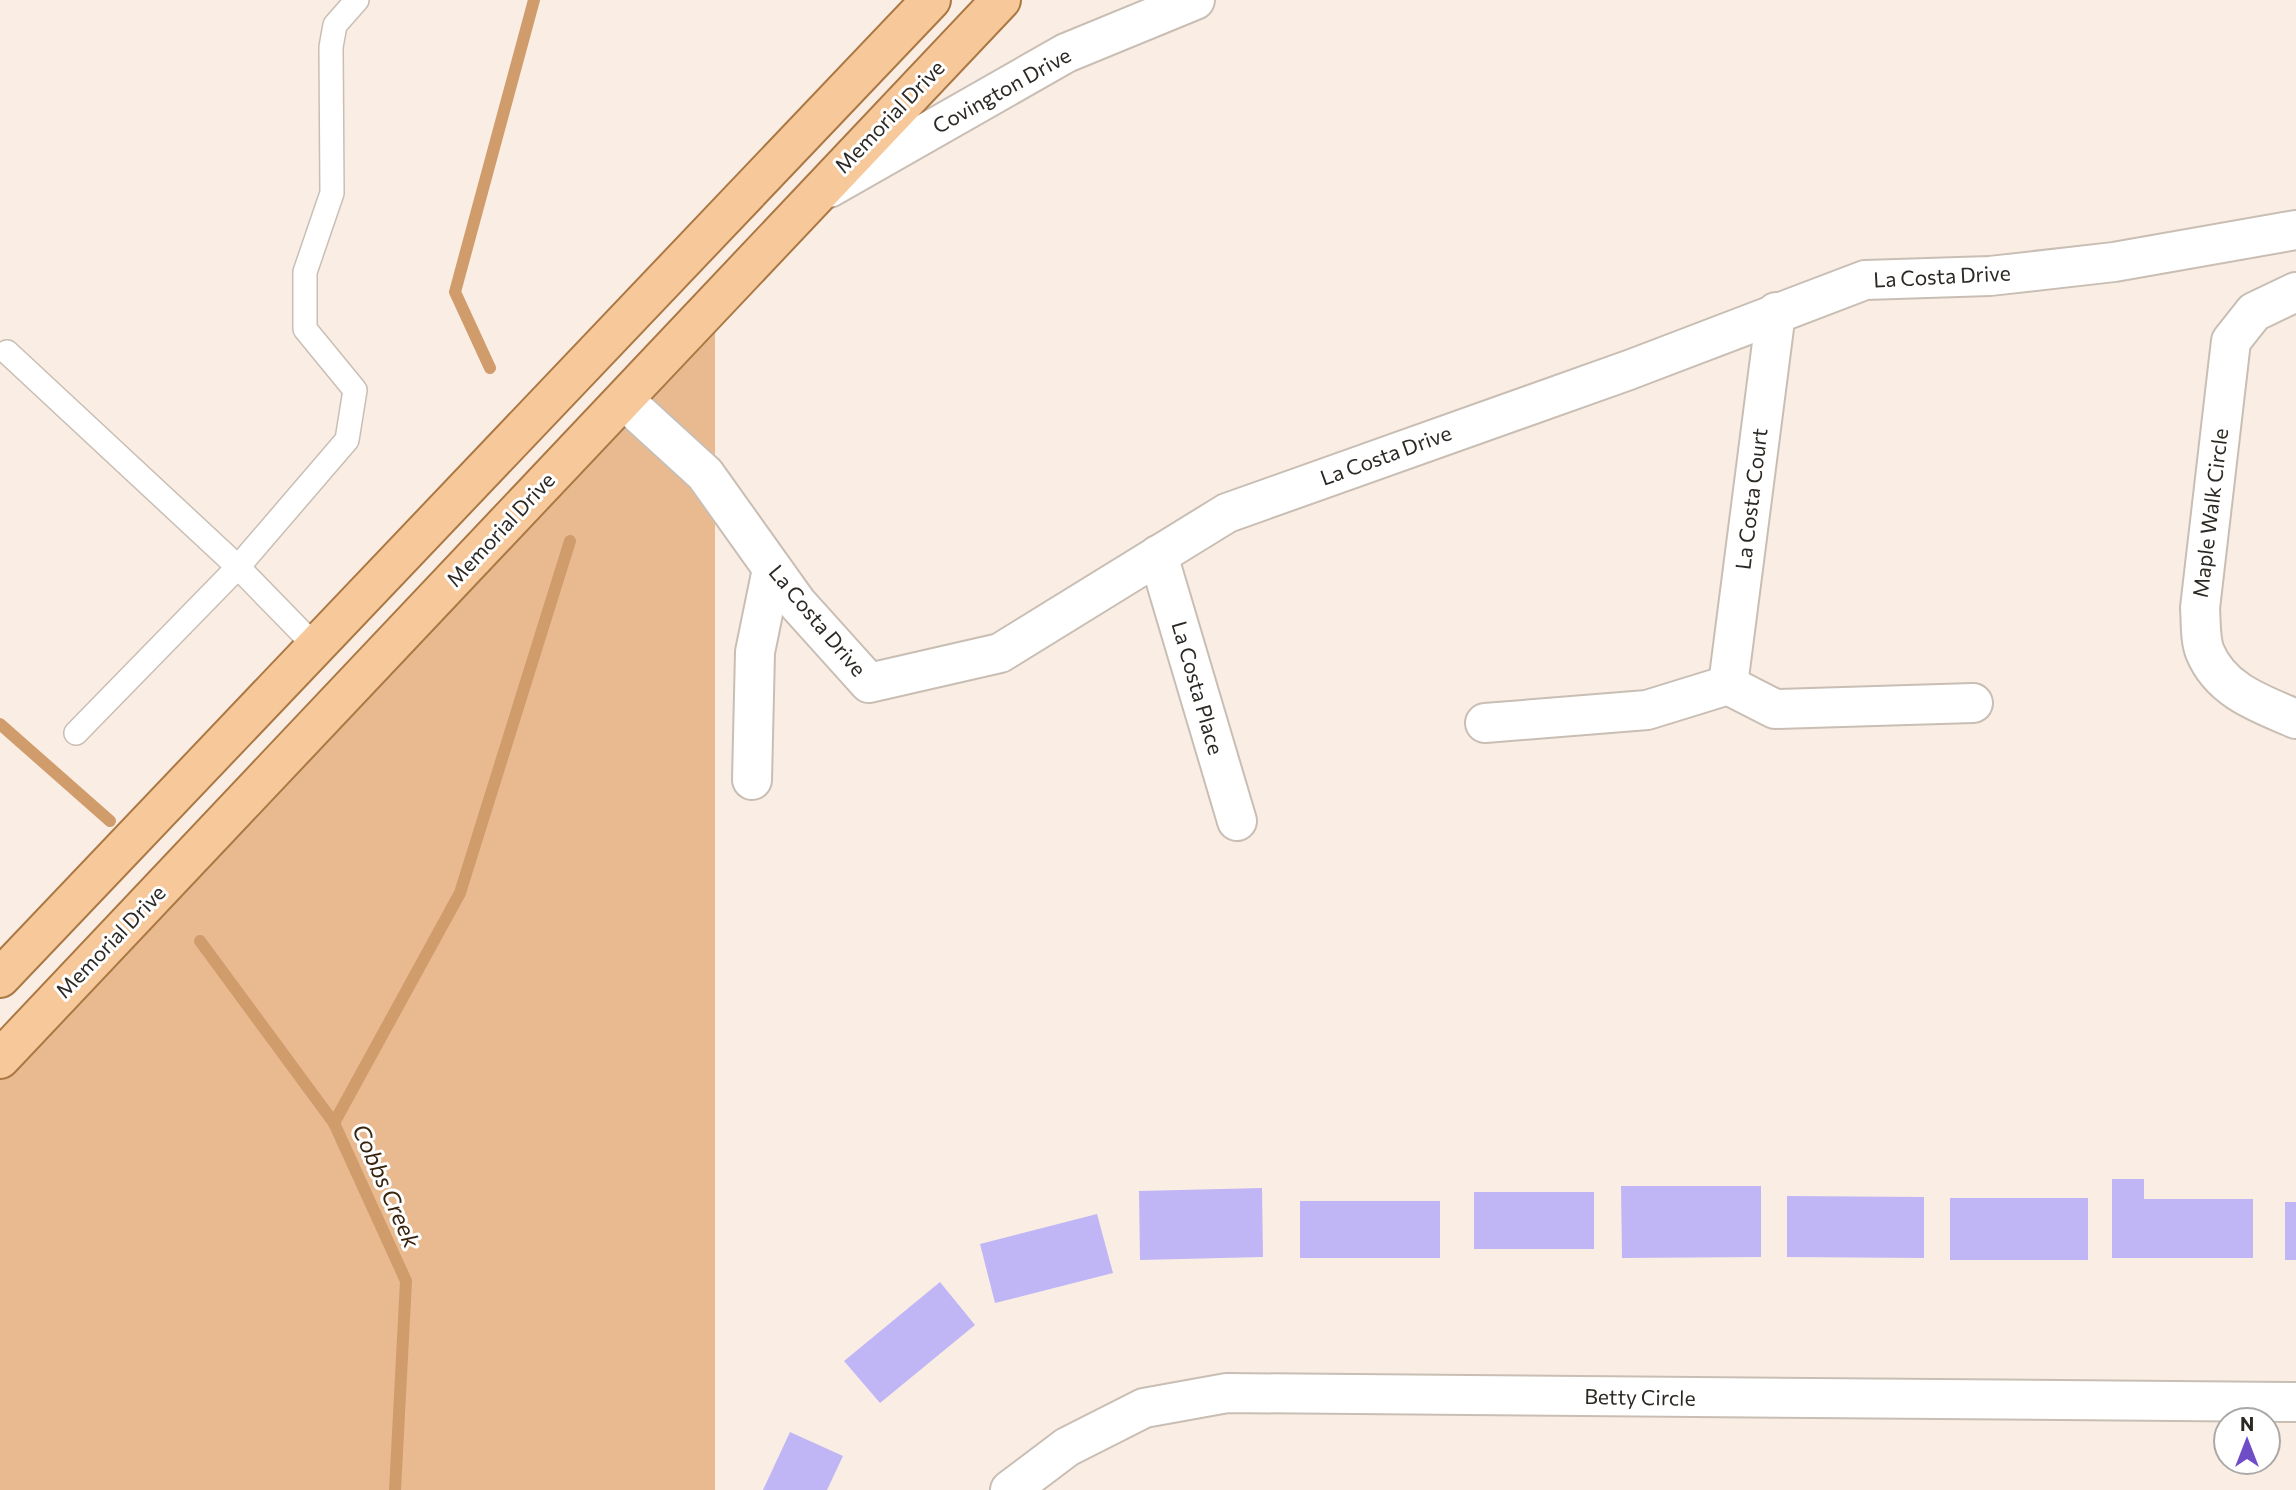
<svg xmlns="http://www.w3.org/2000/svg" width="2296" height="1490" font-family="Commissioner,sans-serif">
<rect width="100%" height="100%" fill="#faeee4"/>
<polygon fill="#e9ba90" points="715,275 715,1490 0,1490 0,1033"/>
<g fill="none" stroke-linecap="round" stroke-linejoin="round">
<g stroke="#d09c6c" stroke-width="12">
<polyline points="490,368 455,292 534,0"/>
<polyline points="0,724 110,821"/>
<polyline points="200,941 334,1123 406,1281 395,1490"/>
<polyline points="334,1123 460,893 570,541"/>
</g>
</g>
<g fill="#c0b6f5">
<polygon points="2112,1179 2144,1179 2144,1199 2253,1199 2253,1258 2112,1258"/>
<polygon points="1621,1186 1761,1186 1761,1257 1622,1258"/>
<polygon points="1262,1188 1263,1257 1140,1260 1139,1191"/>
<rect x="1474" y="1192" width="120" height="57"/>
<polygon points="1787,1196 1924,1197 1924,1258 1787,1257"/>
<rect x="1950" y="1198" width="138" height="62"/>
<rect x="1300" y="1201" width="140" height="57"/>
<rect x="2285" y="1202" width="11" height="58"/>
<polygon points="1097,1214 1113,1273 995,1303 980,1244"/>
<polygon points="940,1282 975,1325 880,1403 844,1361"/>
<polygon points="790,1432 843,1456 827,1490 763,1490"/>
</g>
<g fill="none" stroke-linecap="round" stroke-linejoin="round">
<defs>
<g id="lane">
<polyline points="7,352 238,567 76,733"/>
<polyline points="315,646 238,567 347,440 355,390 305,329 305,272 332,193 331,47 335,25 357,0"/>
</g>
<g id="street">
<path d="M2296,292l-42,20 -23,29 -31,267c1,14 0,32 5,44 16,39 56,52 91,67"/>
<polyline points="624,400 705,474 797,603 869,683 1000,653 1227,513 1629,370 1865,280 1990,276 2114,262 2296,230"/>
<polyline points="1158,555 1237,821"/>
<polyline points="1728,685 1776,312"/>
<polyline points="1485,723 1647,710 1728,685 1775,709 1973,703"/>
<polyline points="752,780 755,652 772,569"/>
<polyline points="1010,1490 1067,1447 1144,1408 1227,1393 2296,1402"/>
</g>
<polyline id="secondary" points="829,188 1066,53 1195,0"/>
<g id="primary">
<polyline points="0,978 931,0"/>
<polyline points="0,1059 1001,0"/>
</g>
</defs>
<use href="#lane" stroke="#c9beb4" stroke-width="26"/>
<use href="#street" stroke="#c9beb4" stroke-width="42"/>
<use href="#secondary" stroke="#c9beb4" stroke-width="42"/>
<use href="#primary" stroke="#ab7844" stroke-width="42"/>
<use href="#lane" stroke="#fff" stroke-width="23"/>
<use href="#street" stroke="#fff" stroke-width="38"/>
<use href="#secondary" stroke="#fff" stroke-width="38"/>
<use href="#primary" stroke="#f6c89a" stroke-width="38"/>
</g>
<g text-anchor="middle" stroke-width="6" stroke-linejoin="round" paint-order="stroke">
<g font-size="21" fill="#2c2824" stroke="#fff">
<text transform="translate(1002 91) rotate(-29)" y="7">Covington Drive</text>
<text transform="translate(890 117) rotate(-46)" y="7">Memorial Drive</text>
<text transform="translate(1942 277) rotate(-3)" y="7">La Costa Drive</text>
<text transform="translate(1386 456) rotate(-20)" y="7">La Costa Drive</text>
<text transform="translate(1752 499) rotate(-83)" y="7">La Costa Court</text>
<text transform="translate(2211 513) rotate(-83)" y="7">Maple Walk Circle</text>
<text transform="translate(501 530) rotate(-47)" y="7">Memorial Drive</text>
<text transform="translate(817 621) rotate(50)" y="7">La Costa Drive</text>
<text transform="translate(1197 688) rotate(74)" y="7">La Costa Place</text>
<text transform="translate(111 942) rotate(-46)" y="7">Memorial Drive</text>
<text transform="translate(1640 1398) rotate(1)" y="7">Betty Circle</text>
</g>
<g font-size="23" font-style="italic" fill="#3a240e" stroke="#fff">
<text transform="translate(386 1186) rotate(66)" y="8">Cobbs Creek</text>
</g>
</g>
<g transform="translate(2247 1441)"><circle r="33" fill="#ffffff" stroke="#aba9a7" stroke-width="2"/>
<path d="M0-5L12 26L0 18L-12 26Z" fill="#6f4dc6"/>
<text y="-10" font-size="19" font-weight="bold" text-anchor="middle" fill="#2c2824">N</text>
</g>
</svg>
